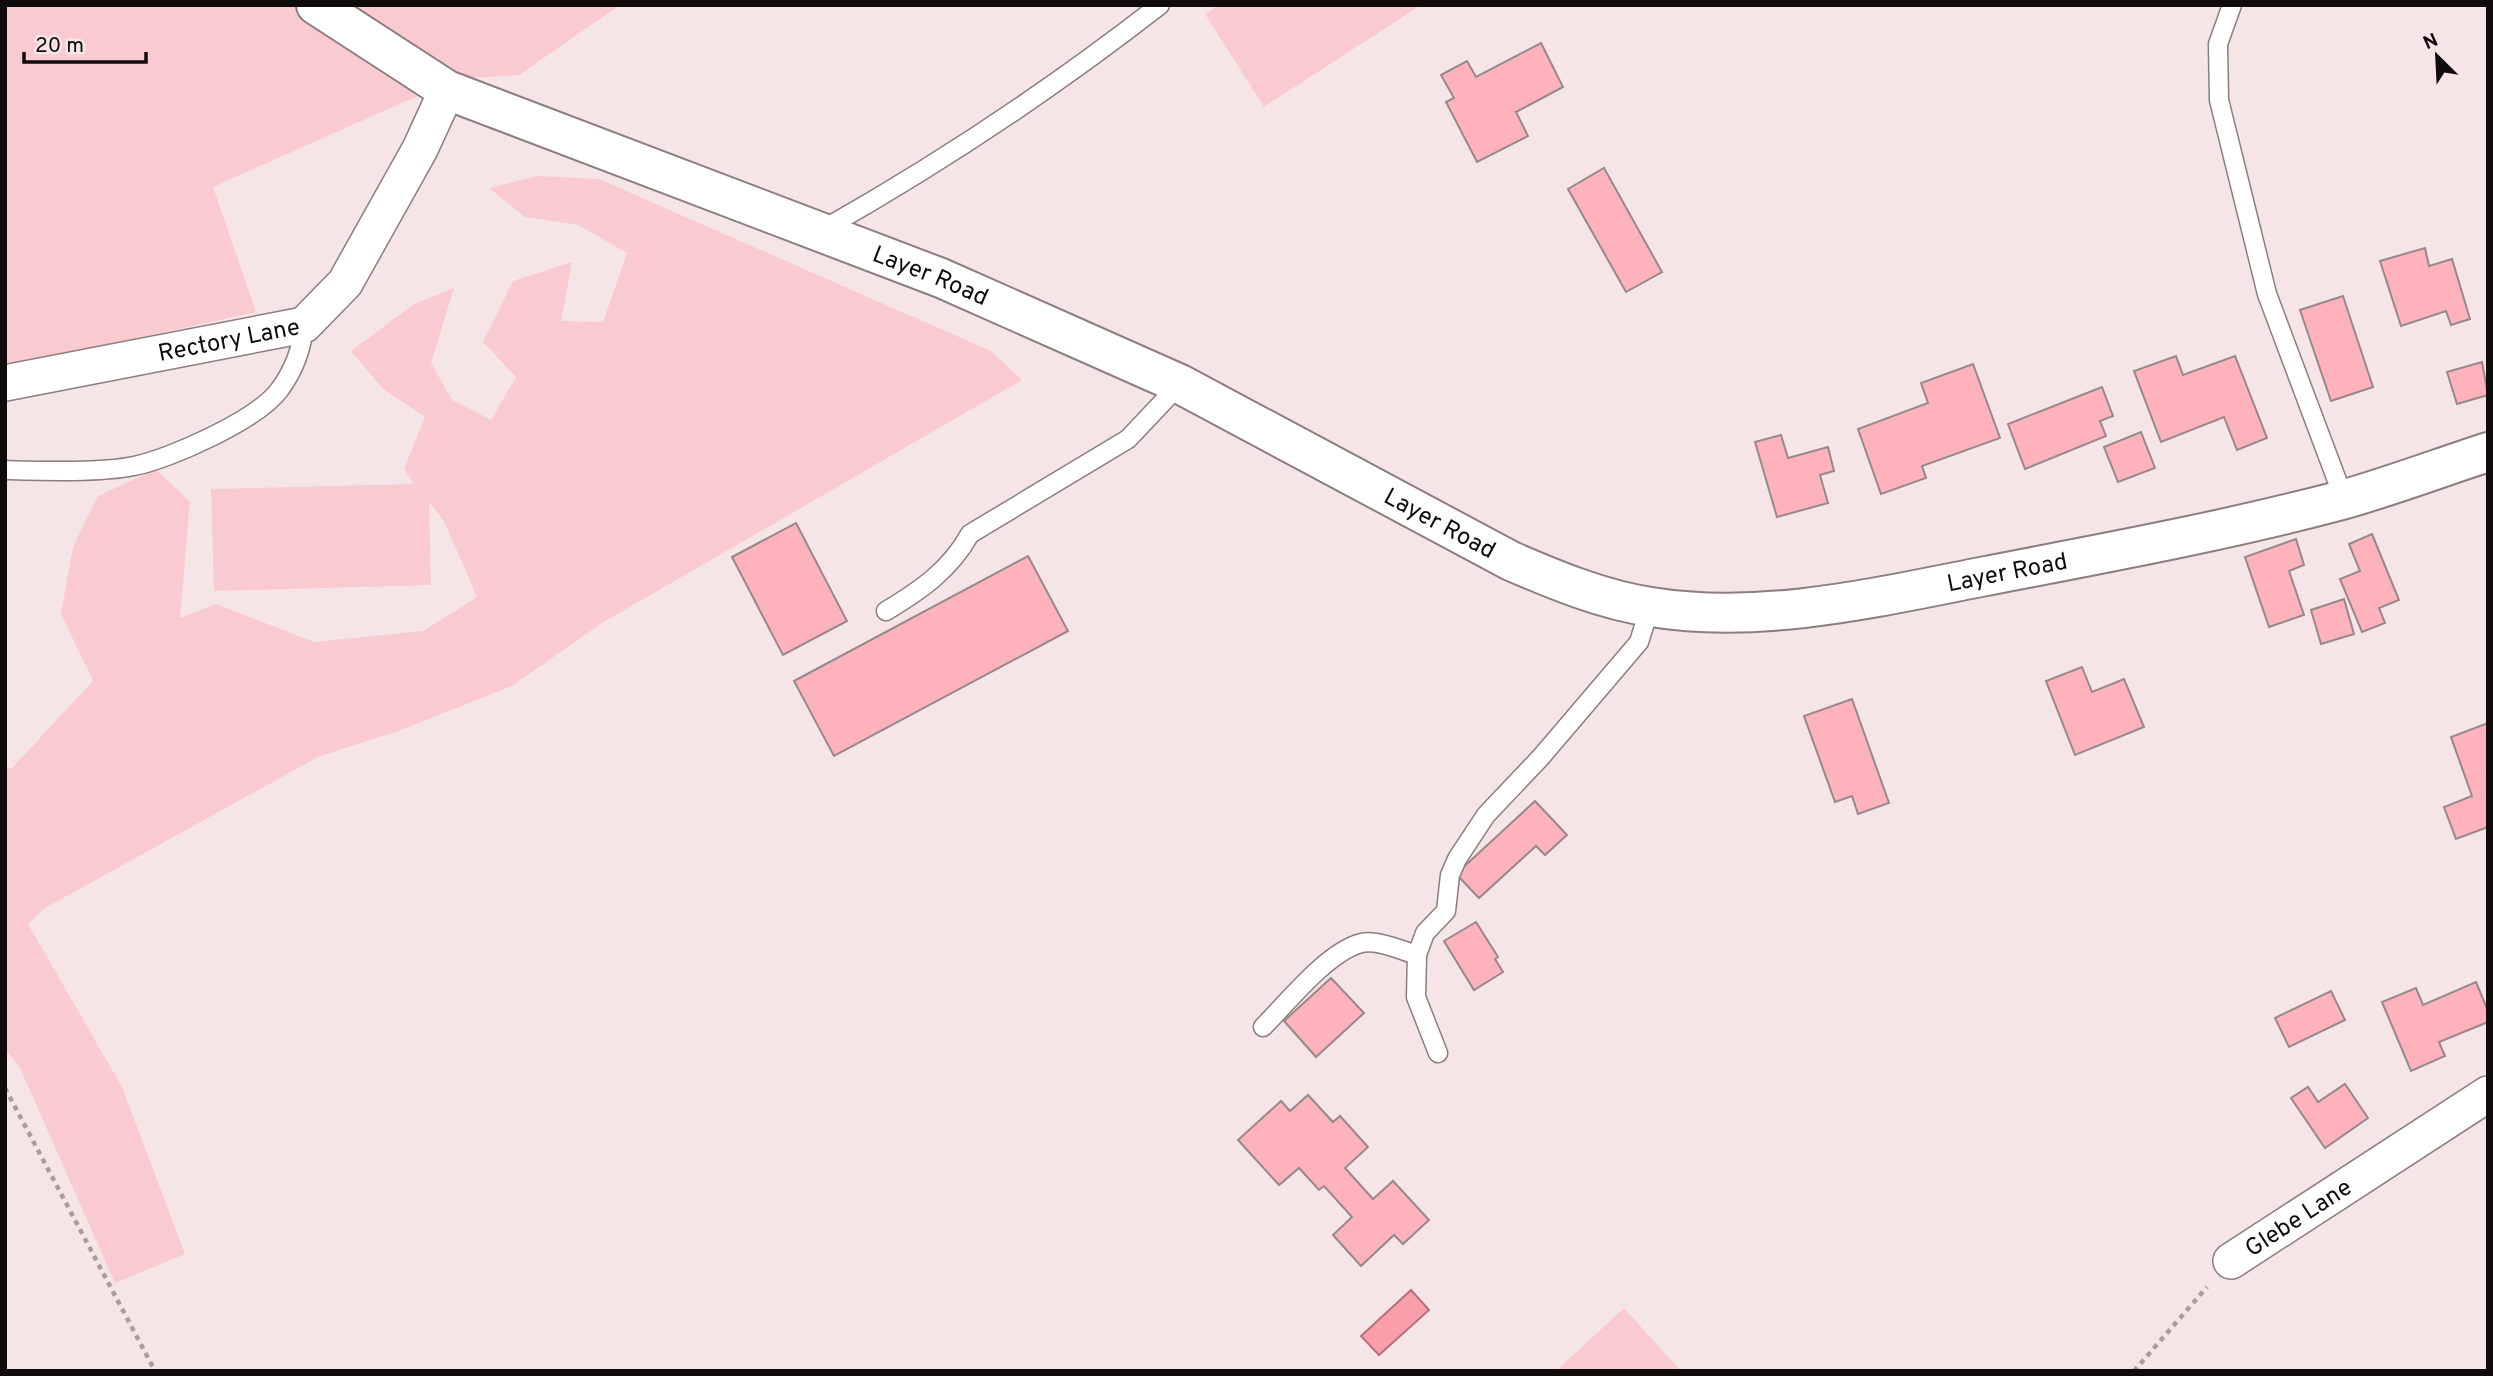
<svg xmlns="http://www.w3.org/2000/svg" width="2493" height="1376" font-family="Overpass,sans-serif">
<rect width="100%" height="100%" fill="#f6e5e7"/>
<g fill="#f9cacf">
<polygon points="5,5 620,5 519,75 456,79 213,187 256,312 5,367"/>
<polygon points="1219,5 1421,5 1264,107 1205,14"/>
<polygon points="538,176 599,179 991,351 1022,380 602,623 512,686 401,730 318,757 45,908 28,924 122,1087 185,1254 115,1283 20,1068 5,1048 5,769 12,768 93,681 61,614 73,547 98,496 156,469 190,502 180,618 216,604 314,642 423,631 477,597 444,521 429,502 431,585 214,591 211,489 414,484 404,469 425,417 383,389 351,351 414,304 454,288 431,363 452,400 491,420 516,377 483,342 513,281 572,262 561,321 603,322 627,253 578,225 525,217 489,188"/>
<polygon points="1624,1308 1681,1371 1556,1371"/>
</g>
<polygon fill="#fa9eac" stroke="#b4727c" stroke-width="2" points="1411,1290 1429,1310 1379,1355 1361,1336"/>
<g fill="#fdb2bc" stroke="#97888a" stroke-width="2">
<polygon points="1541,43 1563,87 1516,112 1528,136 1477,162 1446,102 1454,98 1441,75 1467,61 1476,77"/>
<polygon points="1604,168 1662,272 1626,292 1568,189"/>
<polygon points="2425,248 2429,266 2452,259 2470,319 2451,325 2446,311 2401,326 2380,261"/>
<polygon points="2343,296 2373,387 2331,401 2300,310"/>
<polygon points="2176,356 2183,375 2235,356 2267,438 2237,450 2224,417 2161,442 2134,371"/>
<polygon points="2482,362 2488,395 2457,404 2447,372"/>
<polygon points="1973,364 2000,438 1922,466 1926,478 1881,494 1858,429 1928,403 1921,383"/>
<polygon points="2102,387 2113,416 2100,421 2106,436 2025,469 2008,424"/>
<polygon points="2141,432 2155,468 2118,482 2104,447"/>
<polygon points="1781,435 1788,458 1828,447 1834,471 1820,475 1828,503 1777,517 1755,442"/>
<polygon points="796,523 847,621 783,655 732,557"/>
<polygon points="2372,534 2399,600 2379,608 2385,623 2362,632 2340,579 2360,571 2349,544"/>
<polygon points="2296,539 2304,565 2289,571 2304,615 2269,627 2245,557"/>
<polygon points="1028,556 1068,631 834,756 794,681"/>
<polygon points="2344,599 2354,634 2321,644 2311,610"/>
<polygon points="2082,667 2092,692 2124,679 2144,727 2075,755 2046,681"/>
<polygon points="1852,699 1889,803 1858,814 1852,796 1835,802 1804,716"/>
<polygon points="2488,723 2488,827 2456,839 2444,807 2472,796 2451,737"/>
<polygon points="1535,801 1567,835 1545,855 1536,846 1479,898 1456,874"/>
<polygon points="1476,922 1498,957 1495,959 1503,972 1474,990 1444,941"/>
<polygon points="1331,978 1364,1013 1316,1057 1284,1021"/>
<polygon points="2476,982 2488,1011 2488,1022 2439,1042 2445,1056 2411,1071 2382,1002 2416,988 2423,1005"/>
<polygon points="2331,991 2345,1020 2289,1047 2275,1018"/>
<polygon points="2345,1084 2368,1118 2325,1148 2291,1098 2308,1087 2318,1102"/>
<polygon points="1308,1095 1333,1122 1340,1116 1368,1147 1345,1168 1373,1199 1393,1181 1429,1220 1403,1244 1394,1235 1361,1266 1333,1235 1352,1217 1324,1186 1319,1190 1299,1168 1279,1185 1238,1140 1281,1101 1290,1111"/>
</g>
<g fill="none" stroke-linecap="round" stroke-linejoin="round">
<defs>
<g id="service">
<polyline points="2232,5 2218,44 2219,100 2267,294 2344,499"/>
<path d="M822,230c119,-67 230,-141 338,-225"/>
<path d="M5,470c36,1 95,3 129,-4 36,-7 125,-47 146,-77 14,-19 22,-41 24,-64"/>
<path d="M886,611c35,-21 64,-41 84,-77l158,-95 52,-55"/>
<path d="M1263,1027c25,-25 62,-72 95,-83 17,-6 42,6 59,11"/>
<polyline points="1438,1053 1416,997 1417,955 1425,933 1446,911 1450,875 1457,859 1486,815 1541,757 1639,642 1650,607"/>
</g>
<g id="minor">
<path id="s1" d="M5,383l299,-58 41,-42 75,-134 27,-59"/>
<path id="s2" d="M2231,1261l257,-167"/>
</g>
<g id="tertiary">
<path id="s3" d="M316,5l131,85 494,188 239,106 331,177c44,19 92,39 140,46 110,18 227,-10 335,-31 119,-23 239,-45 356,-76 49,-14 97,-32 146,-48"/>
</g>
</defs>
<use href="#service" stroke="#8c7d7f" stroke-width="21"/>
<use href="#minor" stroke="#8c7d7f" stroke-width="38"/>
<use href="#tertiary" stroke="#8c7d7f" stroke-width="42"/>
<g stroke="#a99c9d" stroke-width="4.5" stroke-dasharray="5 5" stroke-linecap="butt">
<polyline points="5,1088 155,1371"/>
<polyline points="2134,1371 2207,1287"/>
</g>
<use href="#service" stroke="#fff" stroke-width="18"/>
<use href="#minor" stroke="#fff" stroke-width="35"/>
<use href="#tertiary" stroke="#fff" stroke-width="38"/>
</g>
<g text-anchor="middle" stroke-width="5" stroke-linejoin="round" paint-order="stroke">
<g font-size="24" fill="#100b0b" stroke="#f6e5e7">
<text dy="8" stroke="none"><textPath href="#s3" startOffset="674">Layer Road</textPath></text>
<text dy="8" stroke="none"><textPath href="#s1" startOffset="228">Rectory Lane</textPath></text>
<text dy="8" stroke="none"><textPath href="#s3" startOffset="1241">Layer Road</textPath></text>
<text dy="8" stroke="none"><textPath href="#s3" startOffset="1829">Layer Road</textPath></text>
<text dy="8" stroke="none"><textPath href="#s2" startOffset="80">Glebe Lane</textPath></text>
</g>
</g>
<rect width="2493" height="1376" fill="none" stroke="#100b0b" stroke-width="14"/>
<g transform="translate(2437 56) rotate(336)" stroke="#f6e5e7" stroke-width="5" paint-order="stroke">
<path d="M0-5L12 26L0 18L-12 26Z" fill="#100b0b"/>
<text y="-10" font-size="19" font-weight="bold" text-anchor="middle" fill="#100b0b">N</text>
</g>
<path d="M24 52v10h122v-10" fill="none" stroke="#100b0b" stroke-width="3.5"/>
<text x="35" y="52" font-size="21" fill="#100b0b" stroke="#f6e5e7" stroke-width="5" paint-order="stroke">20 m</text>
</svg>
